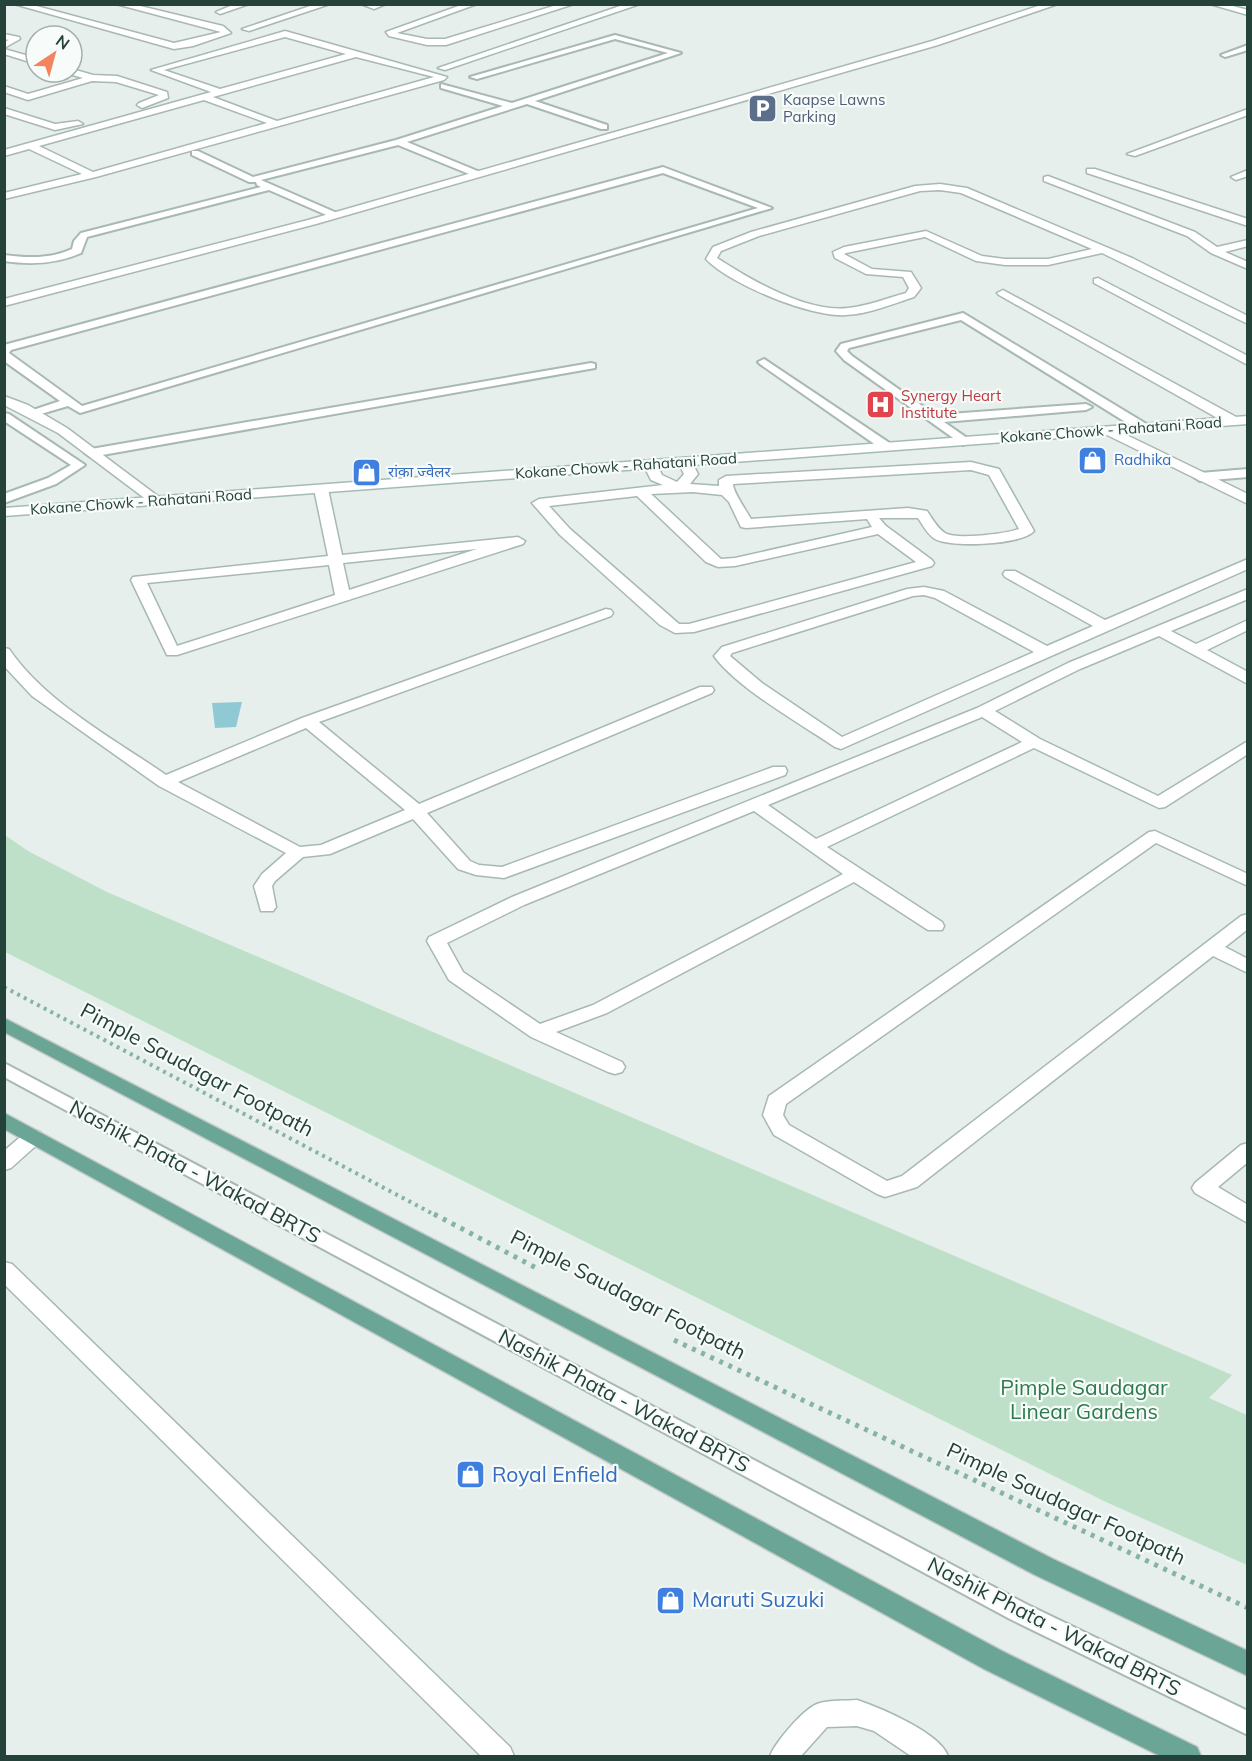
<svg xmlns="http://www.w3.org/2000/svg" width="1252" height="1761" font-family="Mulish,'Noto Sans Devanagari',sans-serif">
<rect width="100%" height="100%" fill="#e6efeb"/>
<polygon fill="#bfe0c8" points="5,835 28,851 107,892 1232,1375 1209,1398 1247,1415 1247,1565 1106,1502 5,952"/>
<polygon fill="#8ec9d4" points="242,702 236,727 215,728 212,703"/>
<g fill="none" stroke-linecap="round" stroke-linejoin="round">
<defs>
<g id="lane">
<path d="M615,35l66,18 -146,48 72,24v4h-6l-74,-25 -120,38 73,30v4h-6l-76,-31 -137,35 76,33v4h-6l-62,-27 -182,47 -6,16c-25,11 -50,12 -77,8v-6c24,3 46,4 68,-6l2,-8 7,-8 180,-46 -4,-2 -1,-3h-7l-57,-27v-4h6l55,26 143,-37 107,-34 -62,-18v-4l71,19 156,-50 -53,-14 -138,40 -7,-2z"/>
<polygon points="1248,45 1248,50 1225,57 1221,55"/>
<path d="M663,167l109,41 -692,205 -12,-7 -34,10 -4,-1v-4l30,-10 -56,-40v-16zM663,173l95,35 -676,198 -73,-53 2,-3z"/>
<polygon points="963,313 1148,425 1150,428 1144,432 1140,431 961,320 849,348 847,351 852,356 935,415 1086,404 1092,407 1086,410 944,422 967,438 969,441 963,445 844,360 836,351 841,344"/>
<polygon points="764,359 891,444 891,450 883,450 760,364 758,362"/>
<polygon points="591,363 595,364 595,368 91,457 85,453 91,449"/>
<polygon points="4,413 9,414 85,465 56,484 4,503 4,494 48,478 71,465 4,421"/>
<polygon points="1248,469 1248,477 1200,481 1194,477 1200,473"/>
<polygon points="4,1063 1028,1605 1248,1711 1248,1735 1010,1619 4,1077"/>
</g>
<g id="street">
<polygon points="14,4 29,4 174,43 221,32 116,4 132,4 223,26 231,33 193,46 174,49"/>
<polygon points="235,4 249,4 220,14 216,12"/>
<polygon points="316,4 330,4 249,31 242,29"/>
<polygon points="361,4 386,4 374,9"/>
<polygon points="464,4 477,4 397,33 427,39 445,39 560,4 574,4 446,45 427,45 389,36 386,32"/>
<polygon points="626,4 640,4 445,70 438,68"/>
<polygon points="1044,4 1058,4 938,45 316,224 4,306 4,299 308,220 932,41"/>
<path d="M285,31l162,46 -3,3 -348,97 -92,22v-6l78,-19 -53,-25 -25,7v-6l207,-58 -60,-22zM285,37l61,17 -126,35 -56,-19zM356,57l78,20 -157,44 -64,-24zM204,100l63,23 -174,49 -54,-26z"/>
<polygon points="4,34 19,37 20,39 4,48 4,42 9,40 4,39"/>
<polygon points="4,49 36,58 36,64 4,54"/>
<polygon points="72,69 93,75 117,76 167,92 168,98 142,108 137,105 139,103 159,95 116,82 92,81 28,100 4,92 4,86 28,94 83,78 69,74 68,72 72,72"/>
<polygon points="4,108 55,124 78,121 83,124 55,130 4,114"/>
<polygon points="1248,109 1248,115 1135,156 1127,154"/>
<polygon points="1087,169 1095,169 1248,219 1248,226 1087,173"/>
<polygon points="1248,170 1248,176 1236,180 1231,177"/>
<polygon points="1048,176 1195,232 1217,247 1248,240 1248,246 1225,252 1248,262 1248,269 1211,253 1187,236 1044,181 1044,177"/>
<path d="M940,184l27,4 165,70 116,58v8l-146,-71 -54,12h-43l-29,-4 -51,-24 -79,16 -2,1 28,15 39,3 10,16 -7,9c-22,7 -45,17 -68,18 -34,3 -117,-31 -140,-56l7,-12 38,-15 164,-46zM940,190l21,3 131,56 -44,10h-43l-23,-3 -56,-25 -82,16 -11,5 2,6 31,16 37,3 6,11 -3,5c-19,5 -38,13 -58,15 -41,5 -97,-28 -131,-50l4,-7 38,-15 161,-45z"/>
<polygon points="1098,278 1248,356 1248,365 1094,283 1094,279"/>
<polygon points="1003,290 1238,418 1239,421 1238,424 1228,424 999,295 997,293"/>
<polygon points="4,396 28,405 67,428 163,500 156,504 151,503 58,433 4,405"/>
<polygon points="1110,427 1248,494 1248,504 1105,434 1104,431"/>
<path d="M685,458l5,1 8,15 -8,10 29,2v-6l7,-4 245,-14 28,7 35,62c-12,14 -83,17 -99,8 -8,-5 -12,-14 -17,-21h-39l7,8 46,34 2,3 -2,3 -238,66 -19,1 -15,-8 -100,-90 -28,-32 7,-4 124,-14 -12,-5 -8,-16 7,-4 5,1 7,14 15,7 7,-8 -6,-12zM971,470l18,5 30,54c-13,5 -63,11 -74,4 -8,-5 -13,-15 -18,-22l-19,-3 -157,11c-5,-9 -18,-27 -18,-35zM693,492l29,3 7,7 12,25 5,1 121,-9 5,8 -137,31 -14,1 -70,-65zM637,496l69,66 12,5 17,-1 143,-32 38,28 -227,62h-10l-109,-95 -21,-23z"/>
<path d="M321,485l7,4 14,66 176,-18 7,4 -2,3 -346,111h-10l-36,-75 2,-3 195,-21 -14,-67zM477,549l-128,41 -6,-27zM329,565l6,30 -158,51 -30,-63z"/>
<path d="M1248,559v10l-407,180 -6,-2c-34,-23 -98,-59 -121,-91l8,-9 185,-58 17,-2 20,4 103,55 46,-20 -88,-49 -2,-3 2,-3h10l90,49zM924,595l11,3 99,54 -192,85 -80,-54 -32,-27 2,-3 181,-57z"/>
<path d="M1248,589v10l-77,32 25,13 52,-24v10l-41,20 41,22v12l-89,-48 -79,33 -85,42 45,28 118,57 90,-55v13l-83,53 -6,1 -125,-60 -207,99 115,75 2,4 -2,4h-14l-74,-48 -247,131 -51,19 66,30 3,5 -3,5 -7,2 -7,-2 -77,-35 -82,-57 -22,-39 2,-4 83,-40 465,-189 91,-45zM982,717l40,25 -206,97 -48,-34zM754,811l89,63 -250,131 -53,19 -77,-52 -16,-29 77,-38z"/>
<path d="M606,609l5,1 2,3 -2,3 -292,106 100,82 281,-117h12l2,3 -2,3 -285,120 43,48 9,4 23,2 271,-100h12l2,4 -2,4 -281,103 -28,-3 -18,-6 -45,-50 -83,35 -27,3 -28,24 -3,5 4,21 -3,4h-12l-7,-25 8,-12 24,-21 -127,-67 -127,-90 -28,-30v-18l5,1c36,53 105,90 157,126l136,-57zM306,728l99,82 -84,35 -21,2 -122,-65z"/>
<polygon points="1155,831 1248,874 1248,886 1156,843 786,1104 783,1115 789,1125 887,1181 902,1176 1241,916 1248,914 1248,929 1225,947 1248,959 1248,973 1213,956 917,1187 885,1197 877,1194 774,1135 763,1115 769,1096 1149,832"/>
<polygon points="33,1130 40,1132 43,1137 40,1142 11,1168 4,1170 4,1151 26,1132"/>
<polygon points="1248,1143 1248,1162 1218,1187 1248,1205 1248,1223 1195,1193 1192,1188 1195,1183 1241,1145"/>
<polygon points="4,1262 12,1264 510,1747 514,1756 481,1756 4,1284"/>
<path d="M857,1700c24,8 83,33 91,56h-37l-37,-25 -17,-5 -30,1 -26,29h-31c5,-13 35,-50 50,-53 11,-3 25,-2 37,-3z"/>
</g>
<g id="secondary">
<polygon points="1210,4 1225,4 1248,10 1248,15"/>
<polygon points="1248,416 1248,424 4,516 4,508"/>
</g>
<g id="primary">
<polygon points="4,1018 1053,1559 1248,1651 1248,1676 1035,1575 4,1032"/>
<polygon points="4,1113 1002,1651 1197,1747 1201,1756 1160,1756 984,1669 4,1129"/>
</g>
</defs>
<use href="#lane" stroke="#a8b8b2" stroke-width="4"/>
<use href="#street" stroke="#a8b8b2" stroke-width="3"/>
<use href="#secondary" stroke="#a4bbb3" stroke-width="3"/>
<use href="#primary" stroke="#c2cac8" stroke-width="3"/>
<polyline stroke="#86b3a5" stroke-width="4" stroke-dasharray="3 4.5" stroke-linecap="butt" points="4,987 437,1216"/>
<g stroke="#86b3a5" stroke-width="5" stroke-dasharray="4 6" stroke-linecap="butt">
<polyline points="434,1214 540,1270"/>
<polyline points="674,1340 1248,1608"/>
</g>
<use href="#lane" fill="#fff" fill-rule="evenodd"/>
<use href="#street" fill="#fff" fill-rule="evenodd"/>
<use href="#secondary" fill="#fff" fill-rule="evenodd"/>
<use href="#primary" fill="#6aa596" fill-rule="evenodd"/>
</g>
<defs>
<symbol id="parking-square" viewBox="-11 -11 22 22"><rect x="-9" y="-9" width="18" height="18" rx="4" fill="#5c6f8a" stroke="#f7fbf9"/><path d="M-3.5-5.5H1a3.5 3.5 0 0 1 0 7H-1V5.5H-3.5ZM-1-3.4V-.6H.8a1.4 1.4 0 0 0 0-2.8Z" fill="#fff"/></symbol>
<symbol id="hospital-square" viewBox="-11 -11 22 22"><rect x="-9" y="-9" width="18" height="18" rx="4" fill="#e0444e" stroke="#f7fbf9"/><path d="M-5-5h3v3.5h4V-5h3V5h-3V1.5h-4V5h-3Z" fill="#fff"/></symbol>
<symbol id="shop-square" viewBox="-11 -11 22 22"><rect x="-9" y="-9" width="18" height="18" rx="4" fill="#3f7fe0" stroke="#f7fbf9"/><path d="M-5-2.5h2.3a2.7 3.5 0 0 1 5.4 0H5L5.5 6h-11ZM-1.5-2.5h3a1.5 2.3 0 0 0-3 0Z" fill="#fff"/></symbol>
</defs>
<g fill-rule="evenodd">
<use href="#parking-square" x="746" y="92" width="33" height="33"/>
<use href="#hospital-square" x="864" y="388" width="33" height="33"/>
<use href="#shop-square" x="1076" y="444" width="33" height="33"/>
<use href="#shop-square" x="350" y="456" width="33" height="33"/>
<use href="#shop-square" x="454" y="1458" width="33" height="33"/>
<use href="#shop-square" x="654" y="1584" width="33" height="33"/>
</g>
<g text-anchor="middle" stroke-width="4.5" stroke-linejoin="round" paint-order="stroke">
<g font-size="15" fill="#4e5e75" stroke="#f7fbf9" text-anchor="start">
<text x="783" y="105">Kaapse Lawns<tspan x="783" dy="17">Parking</tspan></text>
</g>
<g font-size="15" fill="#be3a42" stroke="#f7fbf9" text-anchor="start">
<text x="901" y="401">Synergy Heart<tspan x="901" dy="17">Institute</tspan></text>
</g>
<g font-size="15" fill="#24423a" stroke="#f7fbf9">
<text transform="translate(1111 430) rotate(-4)" y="5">Kokane Chowk - Rahatani Road</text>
<text transform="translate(626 466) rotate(-4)" y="5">Kokane Chowk - Rahatani Road</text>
<text transform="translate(141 502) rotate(-4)" y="5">Kokane Chowk - Rahatani Road</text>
</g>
<g font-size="15" fill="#366cbe" stroke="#f7fbf9" text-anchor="start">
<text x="1114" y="465">Radhika</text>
<text x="388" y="477">रांका ज्वेलर</text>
</g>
<g font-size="21" fill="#24423a" stroke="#f7fbf9">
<text transform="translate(197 1070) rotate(28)" y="7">Pimple Saudagar Footpath</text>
<text transform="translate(195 1172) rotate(28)" y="7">Nashik Phata - Wakad BRTS</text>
<text transform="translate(628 1295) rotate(27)" y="7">Pimple Saudagar Footpath</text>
<text transform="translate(624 1401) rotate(28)" y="7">Nashik Phata - Wakad BRTS</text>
<text transform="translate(1066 1504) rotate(25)" y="7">Pimple Saudagar Footpath</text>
<text transform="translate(1054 1627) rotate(27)" y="7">Nashik Phata - Wakad BRTS</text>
</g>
<g font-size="21" fill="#2d7a4b" stroke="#f7fbf9">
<text x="1084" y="1395">Pimple Saudagar<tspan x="1084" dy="24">Linear Gardens</tspan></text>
</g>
<g font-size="21" fill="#366cbe" stroke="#f7fbf9" text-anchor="start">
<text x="492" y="1482">Royal Enfield</text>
<text x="692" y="1607">Maruti Suzuki</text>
</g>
</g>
<rect width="1252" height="1761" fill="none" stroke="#24423a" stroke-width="12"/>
<g transform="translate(54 54) rotate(36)"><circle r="28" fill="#f7fbf9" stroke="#a3b1ad" stroke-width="1.5"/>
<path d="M0-4.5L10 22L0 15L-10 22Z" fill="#f4845f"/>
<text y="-9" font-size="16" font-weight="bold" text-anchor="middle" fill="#24423a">N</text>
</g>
</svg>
